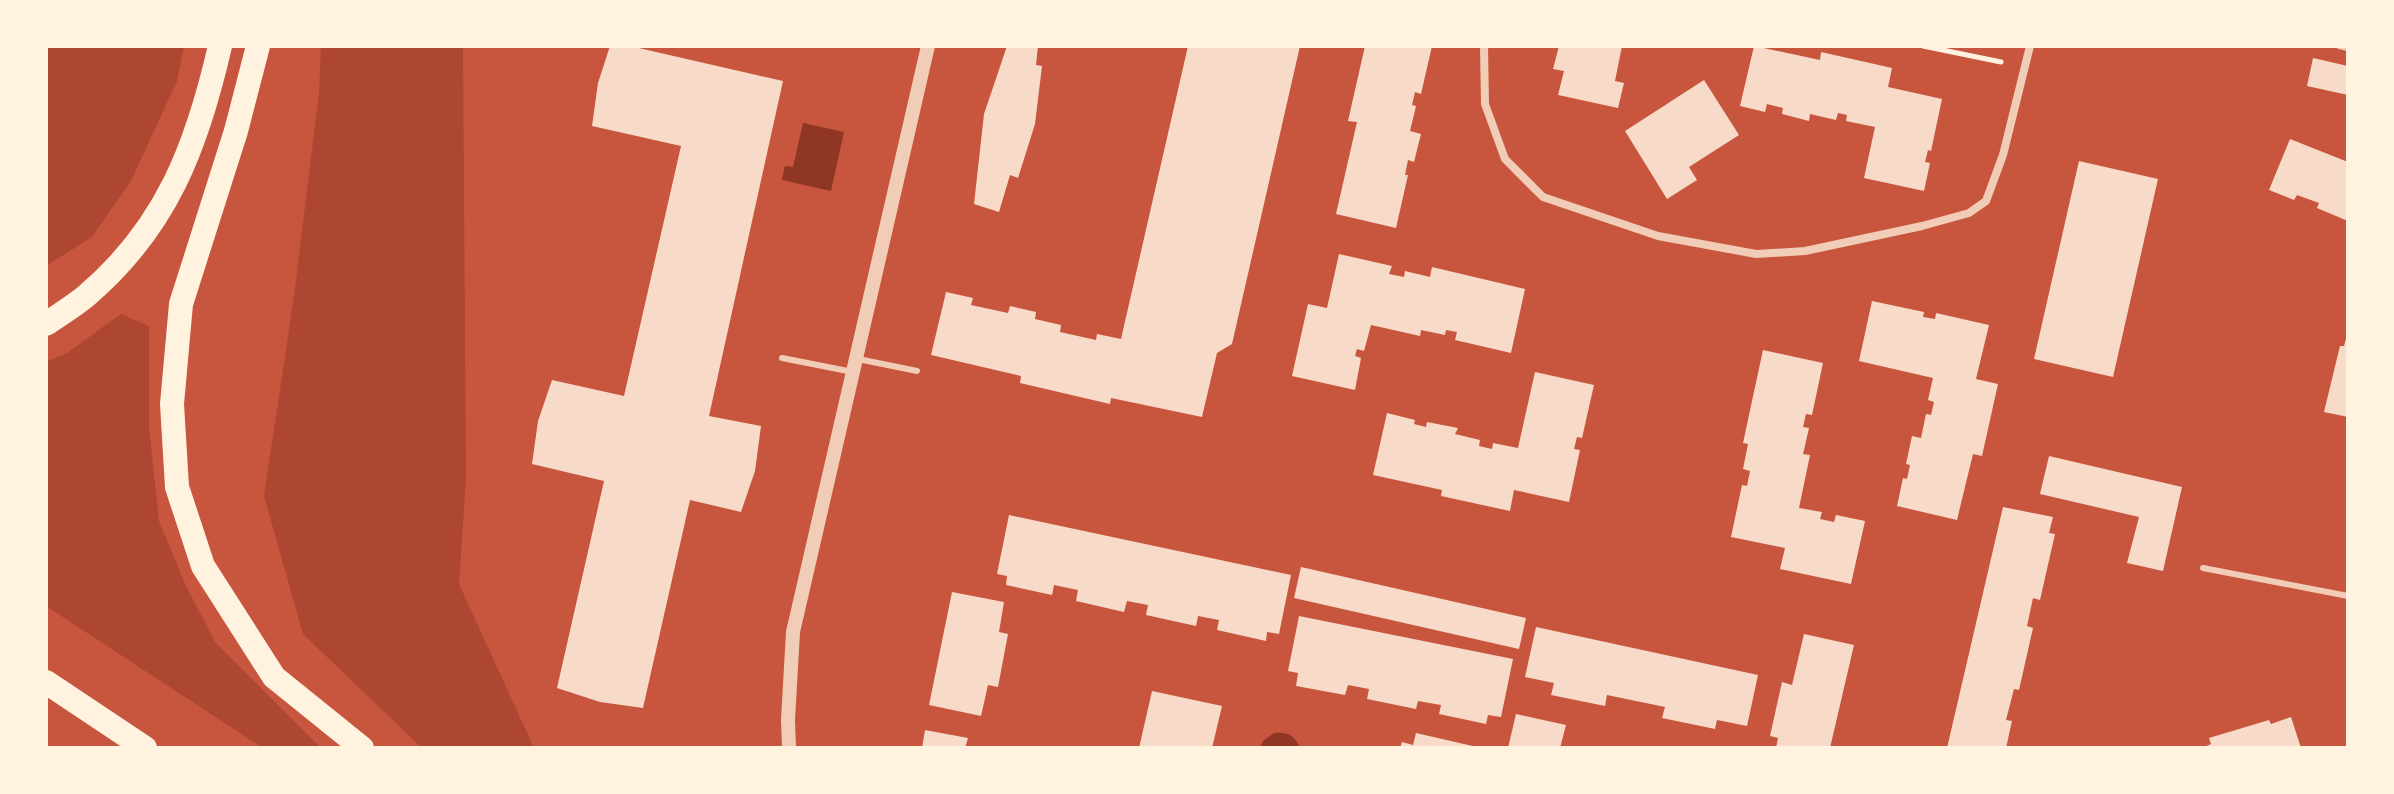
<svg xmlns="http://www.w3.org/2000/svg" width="2394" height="794" font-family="Ubuntu,sans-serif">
<rect width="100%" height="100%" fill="#c8553d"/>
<g fill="#ae4732">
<polygon points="46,46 184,46 177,81 131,181 92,237 46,266"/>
<polygon points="321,46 463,46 466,480 459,584 534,748 422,748 303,634 264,496 294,296 319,93"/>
<polygon points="121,314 149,326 149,427 159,521 186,586 215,642 321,748 263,748 46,606 46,362 67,353"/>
</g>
<g fill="#8f3625">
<polygon points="803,123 844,132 831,191 782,180 785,166 793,167"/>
<path d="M1274,733c13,-1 21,2 26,15h-41l4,-7z"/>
</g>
<g fill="#f7dbc8">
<polygon points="610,46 630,46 783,81 709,416 761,426 755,471 741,512 690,500 643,708 600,702 557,688 604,481 532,464 538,421 552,380 624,396 681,146 592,126 598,83"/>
<polygon points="1007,46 1038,46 1036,65 1042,66 1035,124 1018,178 1010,175 999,212 974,204 984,114"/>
<polygon points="1188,46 1300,46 1232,344 1217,353 1202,417 1111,398 1110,404 1020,383 1021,376 931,355 946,292 973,298 971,305 1008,313 1010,306 1036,312 1035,319 1061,325 1060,332 1096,340 1097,334 1121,339"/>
<polygon points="1365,46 1432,46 1421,94 1415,92 1412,105 1416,106 1410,131 1421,134 1414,162 1408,160 1405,175 1408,175 1396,228 1336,214 1357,122 1348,121"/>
<polygon points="1559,46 1622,46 1615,81 1624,83 1618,108 1558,95 1564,71 1553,69"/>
<polygon points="1754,46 1820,60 1821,52 1892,68 1888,87 1942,99 1931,151 1928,150 1925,162 1930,163 1924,191 1864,178 1875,127 1846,121 1847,115 1838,113 1836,120 1810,114 1809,121 1782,114 1783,108 1767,104 1765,112 1740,106"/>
<polygon points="2313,58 2348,66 2348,95 2307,86"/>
<polygon points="1704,80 1739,135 1689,167 1697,180 1667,199 1625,131"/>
<polygon points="2290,139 2348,162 2348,221 2317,208 2319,203 2297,195 2294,200 2269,190"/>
<polygon points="2079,161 2158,179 2113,377 2034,359"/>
<polygon points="1339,254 1392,266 1389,274 1404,277 1405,271 1430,277 1432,267 1525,289 1511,353 1455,340 1457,332 1446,330 1445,335 1421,330 1420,336 1371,325 1364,351 1357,349 1355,356 1361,358 1355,390 1292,376 1308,304 1327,308"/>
<polygon points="1872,301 1924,312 1923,317 1935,319 1936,313 1989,325 1976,379 1998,384 1982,456 1973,454 1957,520 1897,506 1903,478 1907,479 1910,465 1906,464 1912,436 1921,438 1926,414 1931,415 1934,402 1928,400 1933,378 1859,361"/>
<polygon points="2347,335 2348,335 2348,417 2324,412 2340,346 2344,346"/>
<polygon points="1763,350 1823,363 1812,415 1806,414 1803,427 1809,428 1803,454 1810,455 1799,508 1822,512 1820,519 1834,522 1836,515 1865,521 1851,584 1780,569 1785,548 1731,537 1742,485 1747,486 1750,471 1743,469 1748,444 1743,443"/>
<polygon points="1535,372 1594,385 1582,438 1577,437 1574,449 1580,450 1569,502 1514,490 1510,511 1441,496 1442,490 1373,475 1387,413 1415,420 1414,424 1426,427 1427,422 1458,428 1455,434 1480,440 1479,446 1492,449 1493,443 1518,448"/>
<polygon points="2049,456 2182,487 2163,571 2127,563 2139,517 2040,494"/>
<polygon points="2003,507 2053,517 2049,533 2055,534 2040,600 2033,598 2027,626 2033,628 2019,690 2014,689 2006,720 2012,721 2006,748 1947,748"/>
<polygon points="1009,515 1291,575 1279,634 1267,632 1266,641 1217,630 1219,620 1198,616 1196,626 1146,615 1148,605 1127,601 1124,612 1076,601 1078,590 1054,585 1052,595 1006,585 1007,576 997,574"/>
<polygon points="1301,567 1526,618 1519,649 1294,598"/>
<polygon points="952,592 1004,602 999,632 1008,634 998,687 988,685 981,716 929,705"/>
<polygon points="1299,616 1513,659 1501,717 1488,715 1486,724 1439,714 1441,705 1418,701 1416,709 1367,699 1369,689 1348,685 1345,695 1296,686 1298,673 1288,671"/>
<polygon points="1536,627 1758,675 1747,726 1717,720 1715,729 1662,718 1665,707 1607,695 1605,706 1551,695 1554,683 1525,677"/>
<polygon points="1804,634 1854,645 1830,748 1776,748 1778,738 1770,736 1782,682 1792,685"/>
<polygon points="1152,691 1222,706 1212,748 1139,748"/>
<polygon points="1516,714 1566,725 1560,748 1508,748"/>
<polygon points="2291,717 2301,748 2202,748 2211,744 2209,738 2269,720 2271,724"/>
<polygon points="925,730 968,738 965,748 922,748"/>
<polygon points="1416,733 1477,747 1477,748 1400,748 1402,742 1413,745"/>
</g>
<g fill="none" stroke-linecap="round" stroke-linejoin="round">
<polyline stroke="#fff3e0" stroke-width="5" points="1923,46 2001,62"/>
<g stroke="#f1ccb7" stroke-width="6">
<polyline points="2339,46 2348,48"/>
<polyline points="782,358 853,372"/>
<polyline points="858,359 917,371"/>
<polyline points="2203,568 2348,596"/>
</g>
<polyline stroke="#f1ccb7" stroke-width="8" points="1484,46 1485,104 1505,159 1543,197 1658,236 1756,254 1805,251 1922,226 1969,213 1986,201 2003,155 2030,46"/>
<polyline stroke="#f1ccb7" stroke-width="14" points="789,748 788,720 793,632 928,46"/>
<g stroke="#fff3e0" stroke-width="24">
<polyline points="258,46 236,131 181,304 172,404 177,487 203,566 274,677 362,748"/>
<path d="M46,324c13,-9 28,-18 40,-28 81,-69 111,-150 134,-250"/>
<polyline points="46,682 145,748"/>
</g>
</g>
<rect width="2394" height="794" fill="none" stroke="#fff3e0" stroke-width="96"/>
</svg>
